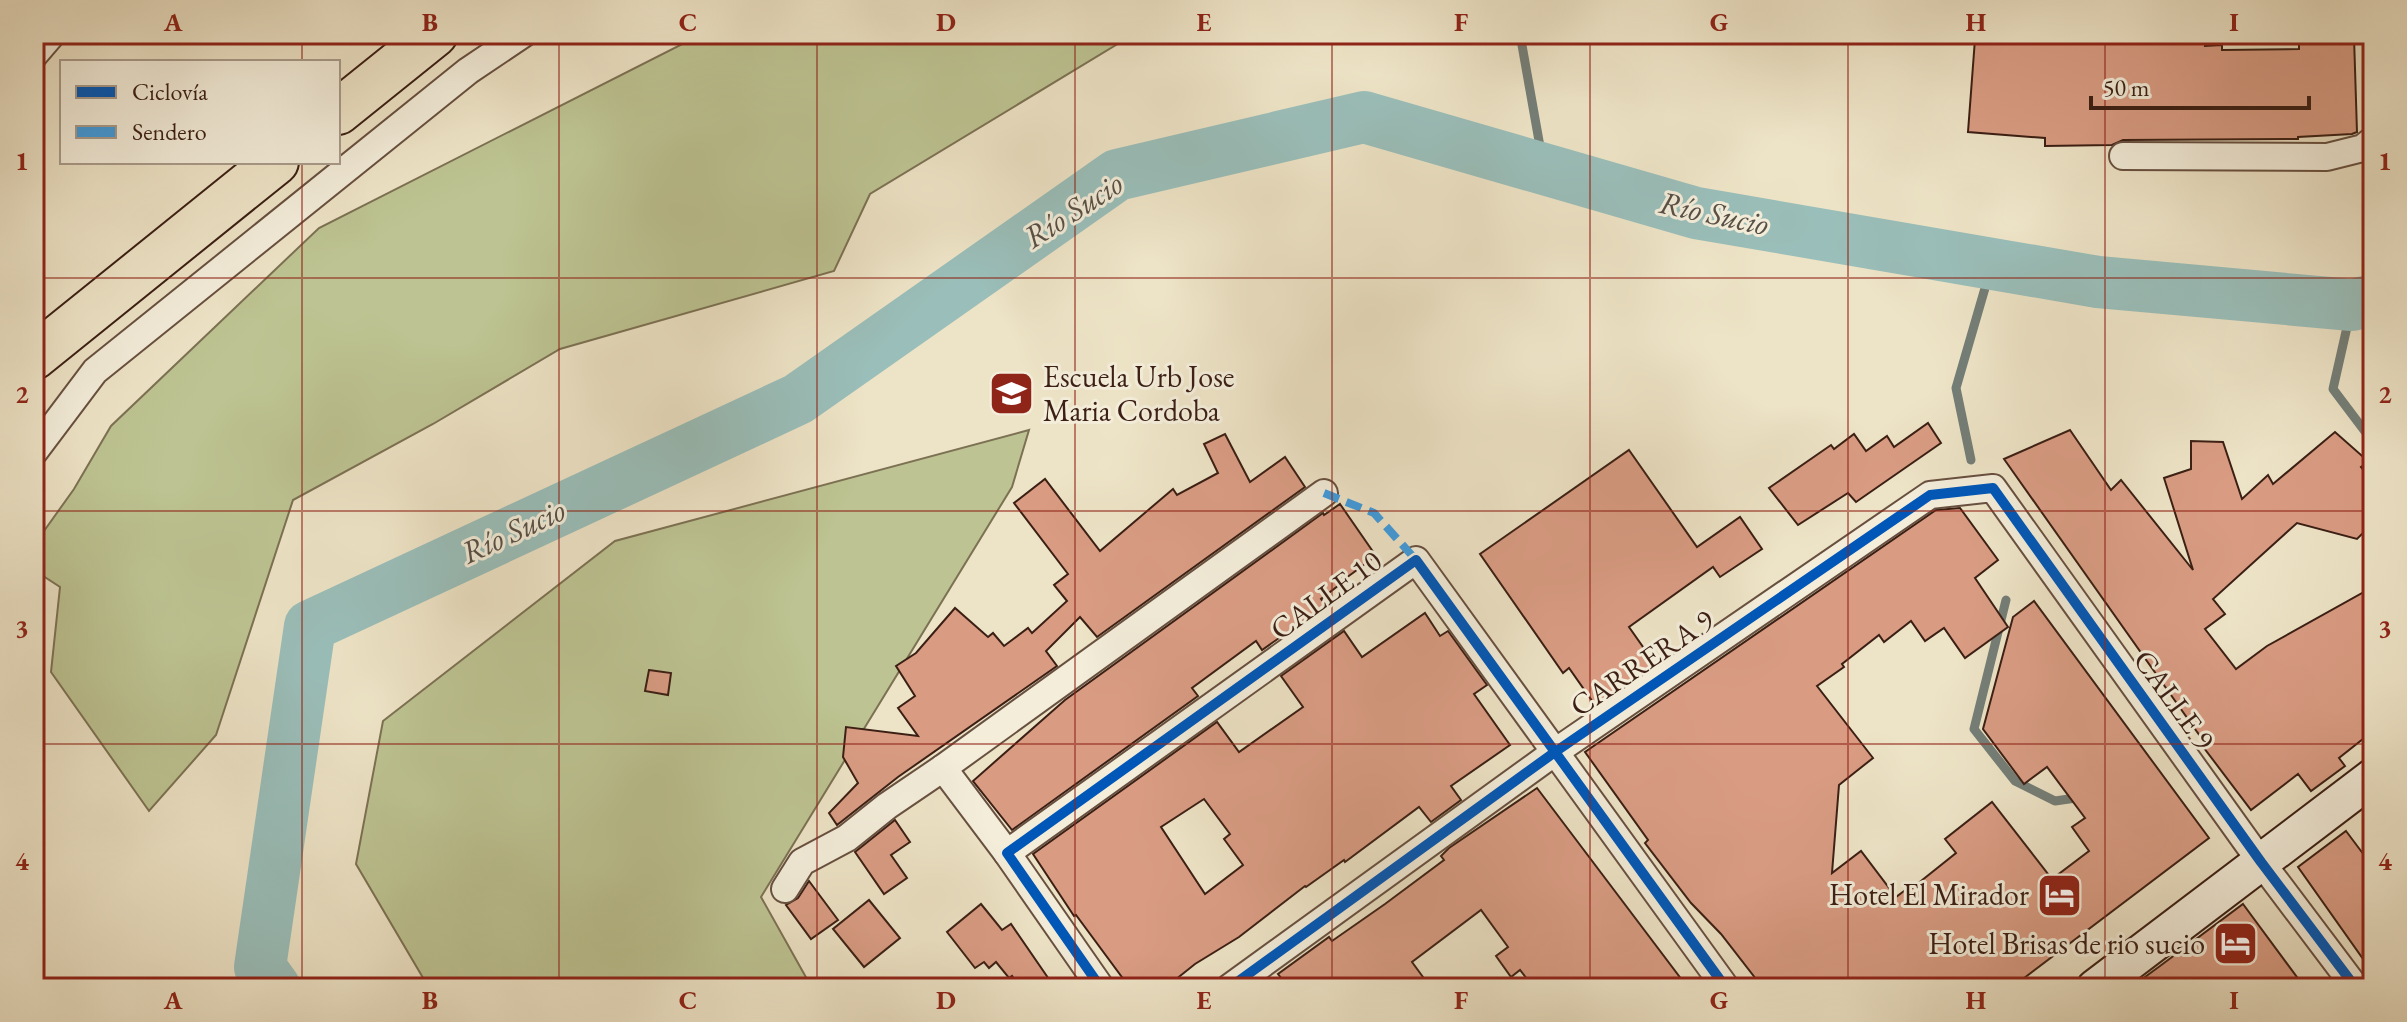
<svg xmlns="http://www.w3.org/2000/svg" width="2407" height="1022" font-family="'EB Garamond',serif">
<rect width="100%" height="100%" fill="#ede3c6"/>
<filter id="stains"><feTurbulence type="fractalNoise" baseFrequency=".0025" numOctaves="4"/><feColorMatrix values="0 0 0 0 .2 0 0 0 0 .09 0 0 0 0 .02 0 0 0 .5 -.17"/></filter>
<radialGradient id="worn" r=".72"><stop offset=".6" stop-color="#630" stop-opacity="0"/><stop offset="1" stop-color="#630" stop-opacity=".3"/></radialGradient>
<g fill="#bdc392" stroke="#7c7153" stroke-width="2">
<polygon points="702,34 1134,34 870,194 834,271 560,349 433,424 293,500 216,735 149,811 51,672 60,587 34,570 34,545 74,489 111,426 319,228"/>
<polygon points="1029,430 1012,487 761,897 812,988 429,988 356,864 383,721 615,541"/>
</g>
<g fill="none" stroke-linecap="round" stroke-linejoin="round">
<g stroke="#747e77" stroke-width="9">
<polyline points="1520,34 1544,169"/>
<polyline points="2352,305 2333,389 2373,442"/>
<polyline points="1971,460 1956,388 1992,264"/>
<polyline points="2006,600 1974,729 2015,781 2055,801 2083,797"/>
</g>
<polyline stroke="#9abeb9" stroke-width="52" points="275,988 260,967 310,626 798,399 1117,175 1364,117 1696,213 2098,282 2352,305 2373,300"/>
</g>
<g fill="#d99c83" stroke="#3b1f14" stroke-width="2" fill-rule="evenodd">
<polygon points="2036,34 2206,34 2205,46 2222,45 2222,50 2299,49 2299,40 2354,37 2357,132 2352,134 2298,137 2298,139 2123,140 2112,145 2045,146 2045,138 1968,132 1975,39 2035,43"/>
<polygon points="1928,423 1941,443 1856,502 1848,493 1798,525 1769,488 1831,445 1834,449 1854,434 1866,451 1887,436 1894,447"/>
<polygon points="2070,430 2111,490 2121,480 2193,570 2164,478 2191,469 2191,441 2223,442 2242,499 2268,475 2273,484 2335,432 2369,462 2361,467 2373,482 2373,523 2357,539 2297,523 2213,599 2225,614 2205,629 2236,669 2267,646 2373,587 2373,731 2339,758 2345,766 2311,791 2298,774 2251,810 2204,748 2207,746 2004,459"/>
<polygon points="1225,434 1250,482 1285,457 1305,487 1097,637 1080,617 1046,651 1057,666 898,777 837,825 829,813 858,783 843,757 846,727 918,736 898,708 915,696 896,666 916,653 955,608 988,637 993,633 1004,646 1028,628 1032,633 1067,601 1054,585 1068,574 1014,503 1045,479 1100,551 1173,489 1177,495 1218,473 1204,444"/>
<polygon points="1629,450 1697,547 1740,517 1762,549 1720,577 1713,567 1629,627 1655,664 1595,705 1569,668 1563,673 1480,554"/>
<polygon points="1340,504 1376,556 1346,578 1347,579 1321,599 1326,605 1262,650 1256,641 1192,688 1198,696 1012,830 973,781 1065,700 1323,513 1324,515"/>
<polygon points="1960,508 1998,560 1975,578 2008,627 1965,658 1944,628 1925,641 1911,621 1884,642 1879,635 1842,664 1844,667 1817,686 1873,758 1839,785 1832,873 1861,851 1896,897 1904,891 1906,893 1956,853 1945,839 1992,802 2052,879 2089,851 2072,827 2085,818 2047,767 2024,784 1983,729 2013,617 2034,601 2209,838 2011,988 1763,988 1721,934 1691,903 1645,843 1648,840 1585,752 1936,510"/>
<path d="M1425,613l15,23 8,-5 39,54 -13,9 36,51 -59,41 10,14 -30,22 -12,-15 -74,55 -1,-2 -38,27 -1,-1 -66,51 -44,27 -30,24h-35l-54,-73 -2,1 -41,-62 184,-132 22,30 64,-45 -22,-31 63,-45 18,26zM1204,799l26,35 -6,5 19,26 -38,29 -44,-67z"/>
<polygon points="649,670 671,673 668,695 645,691"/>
<polygon points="1537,788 1688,988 1534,988 1520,970 1511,977 1496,956 1508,947 1481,910 1412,962 1431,988 1289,988 1278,974 1329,937 1332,941 1385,904 1444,860 1441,856 1449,848"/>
<polygon points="895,820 910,842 891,855 907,878 884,894 855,852"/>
<polygon points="2346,831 2373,867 2373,973 2298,867"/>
<polygon points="809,881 838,920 811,939 786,905 798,898"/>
<polygon points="869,900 900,938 864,967 833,929"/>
<polygon points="981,904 1002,930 1011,924 1055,988 1020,988 1012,976 1009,978 996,962 989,968 984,962 975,968 947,932"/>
<polygon points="2243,904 2305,988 2130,988 2160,966"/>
</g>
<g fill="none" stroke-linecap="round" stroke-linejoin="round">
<defs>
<g id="street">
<polyline points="34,55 52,34"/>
<polyline points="2123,156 2327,157 2363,148 2373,140"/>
<polyline points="34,452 95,371 468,71 523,34"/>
<polyline points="943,768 1007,853"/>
<polyline points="785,889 802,862 847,838 887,806 943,768 1324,493"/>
<polyline points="1101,988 1007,853 1416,560 1726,988"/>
<polyline points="1229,988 1555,752 1930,495 1993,488 2261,862 2356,988"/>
</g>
<polyline id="secondary" points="2095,988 2373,777"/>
<g id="highway">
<polyline points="338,112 435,34"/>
<polyline points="34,357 276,162"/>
</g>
</defs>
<use href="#street" stroke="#685040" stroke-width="30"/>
<use href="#secondary" stroke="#3b1f14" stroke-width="40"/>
<use href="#highway" stroke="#3b1f14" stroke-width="48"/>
<use href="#street" stroke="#f3edda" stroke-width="26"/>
<use href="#secondary" stroke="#f3edda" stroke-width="36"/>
<use href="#highway" stroke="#ede3c6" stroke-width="44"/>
<polyline stroke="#3f9bde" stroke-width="8" stroke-dasharray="16 8" stroke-linecap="butt" points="1324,493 1374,513 1416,560"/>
<defs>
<g id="cycleway">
<polyline points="1101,988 1007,853 1416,560 1726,988"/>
<polyline points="1229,988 1555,752 1930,495 1993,488 2261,862 2356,988"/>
</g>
</defs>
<use href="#cycleway" stroke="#f3edda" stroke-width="15"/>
<use href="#cycleway" stroke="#0057b8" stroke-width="10"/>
</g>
<path fill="none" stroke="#8f2418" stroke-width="2" stroke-opacity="0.55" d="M302,34v28M559,34v954M817,34v954M1075,34v954M1332,34v954M1590,34v954M1848,34v954M2105,34v954M302,162v826M34,278h2339M34,511h2339M34,744h2339"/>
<defs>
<symbol id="school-square" viewBox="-11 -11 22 22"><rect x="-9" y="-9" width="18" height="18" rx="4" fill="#8f2418" stroke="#f3edda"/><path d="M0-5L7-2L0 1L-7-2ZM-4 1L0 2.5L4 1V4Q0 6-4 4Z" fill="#fff"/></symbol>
<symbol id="hotel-square" viewBox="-11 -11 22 22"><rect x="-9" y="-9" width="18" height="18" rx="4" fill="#8f2418" stroke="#f3edda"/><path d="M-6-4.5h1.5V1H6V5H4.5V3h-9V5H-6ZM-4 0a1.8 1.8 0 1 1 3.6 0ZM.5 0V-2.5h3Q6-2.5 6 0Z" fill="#fff"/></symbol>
</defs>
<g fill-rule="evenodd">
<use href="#school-square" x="986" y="368" width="51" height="51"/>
<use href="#hotel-square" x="2034" y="870" width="51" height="51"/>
<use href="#hotel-square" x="2210" y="918" width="51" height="51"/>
</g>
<g text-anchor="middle" stroke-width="6" stroke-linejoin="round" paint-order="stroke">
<g font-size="30" fill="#3b1f14" stroke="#f3edda" text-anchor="end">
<text x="1043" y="387" text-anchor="start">Escuela Urb Jose<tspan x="1043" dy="34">Maria Cordoba</tspan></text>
<text x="2029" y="905">Hotel El Mirador</text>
<text x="2205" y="954">Hotel Brisas de rio sucio</text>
</g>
<g font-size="30" fill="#3b1f14" stroke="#f3edda">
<text transform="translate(1326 595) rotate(-36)" y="10">CALLE 10</text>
<text transform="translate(1642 663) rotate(-34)" y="10">CARRERA 9</text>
<text transform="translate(2174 700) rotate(54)" y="10">CALLE 9</text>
</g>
<g font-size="32" font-style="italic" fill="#584f46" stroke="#f3edda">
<text transform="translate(1073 210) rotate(-33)" y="11">Río Sucio</text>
<text transform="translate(1714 213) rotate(12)" y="11">Río Sucio</text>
<text transform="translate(513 531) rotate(-25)" y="11">Río Sucio</text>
</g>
</g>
<rect width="2407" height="1022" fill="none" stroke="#ede3c6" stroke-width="88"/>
<rect x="60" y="60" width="280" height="104" fill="#f3edda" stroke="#a99b8b" stroke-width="2"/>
<rect x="76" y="86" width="40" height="12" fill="#0057b8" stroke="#a99b8b" stroke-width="2"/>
<text x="132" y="100" font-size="24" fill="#3b1f14">Ciclovía</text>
<rect x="76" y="126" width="40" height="12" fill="#3f9bde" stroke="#a99b8b" stroke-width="2"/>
<text x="132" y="140" font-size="24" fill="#3b1f14">Sendero</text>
<path d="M2091 96v12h218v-12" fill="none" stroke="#3b1f14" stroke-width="4"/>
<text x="2103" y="96" font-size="24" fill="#3b1f14" stroke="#f3edda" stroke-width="6" paint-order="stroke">50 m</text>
<rect x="44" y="44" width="2319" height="934" fill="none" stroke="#8f2418" stroke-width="3"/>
<g font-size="26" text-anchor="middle" font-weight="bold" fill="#8f2418">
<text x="173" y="31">A</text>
<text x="430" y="31">B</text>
<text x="688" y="31">C</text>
<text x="946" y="31">D</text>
<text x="1204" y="31">E</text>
<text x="1461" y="31">F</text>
<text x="1719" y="31">G</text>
<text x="1976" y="31">H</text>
<text x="2234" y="31">I</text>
<text x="22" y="170">1</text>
<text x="2385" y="170">1</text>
<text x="22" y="403">2</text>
<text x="2385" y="403">2</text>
<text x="22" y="637">3</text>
<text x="2385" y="637">3</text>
<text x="22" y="870">4</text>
<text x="2385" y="870">4</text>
<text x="173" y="1009">A</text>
<text x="430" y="1009">B</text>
<text x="688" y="1009">C</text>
<text x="946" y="1009">D</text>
<text x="1204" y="1009">E</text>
<text x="1461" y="1009">F</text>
<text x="1719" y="1009">G</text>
<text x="1976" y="1009">H</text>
<text x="2234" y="1009">I</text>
</g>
<rect width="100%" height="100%" filter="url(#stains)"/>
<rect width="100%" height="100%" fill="url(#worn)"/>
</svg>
